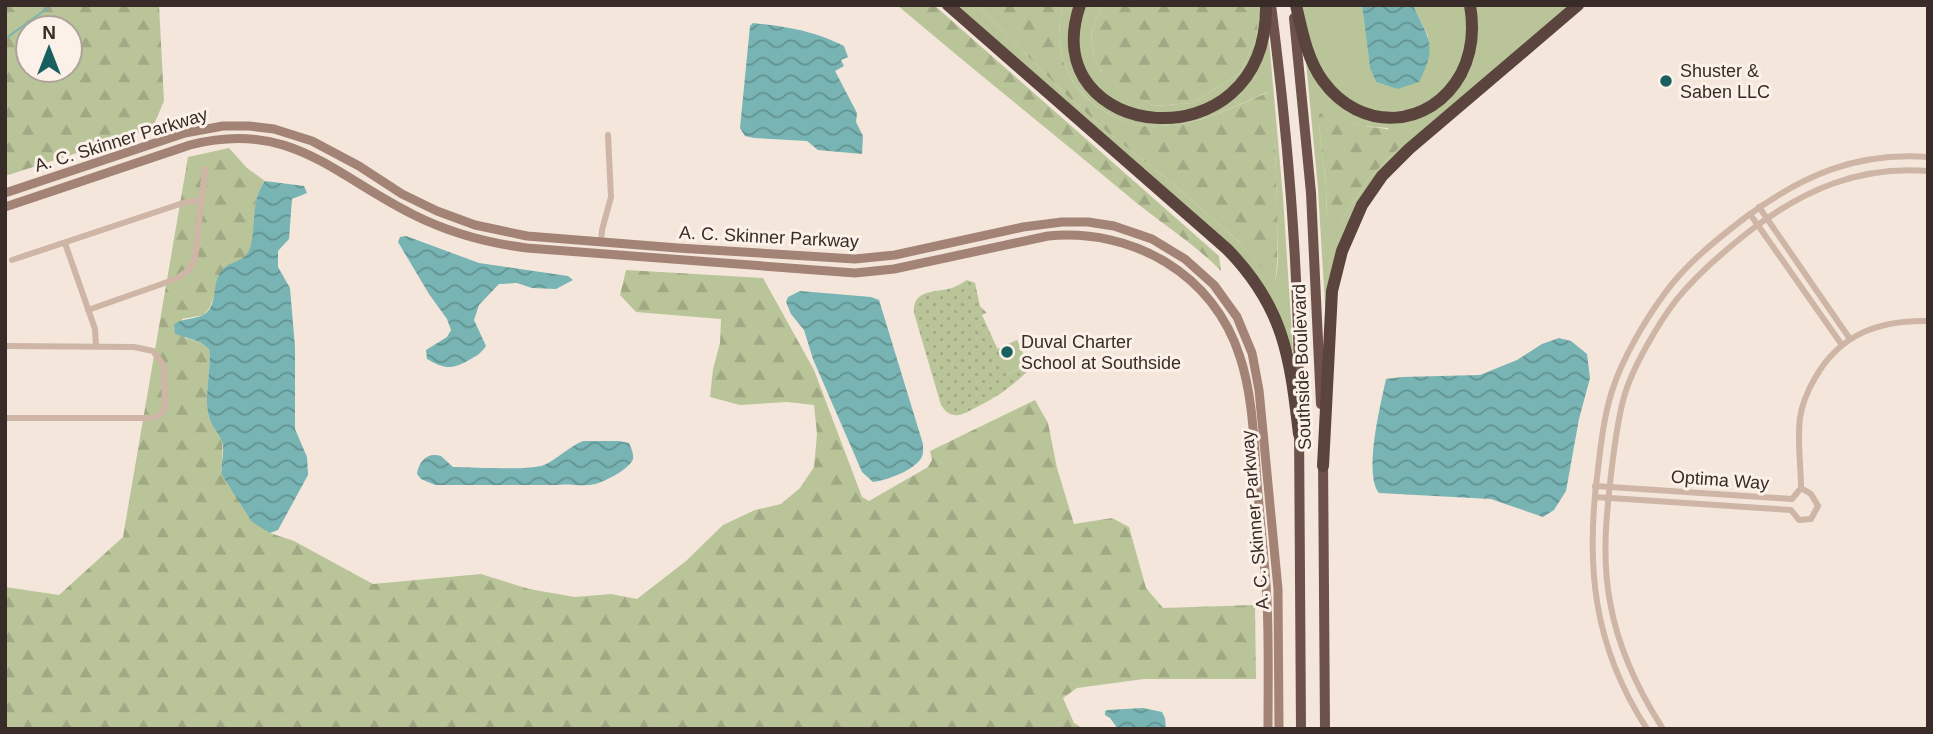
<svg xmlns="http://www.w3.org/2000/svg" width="1933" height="734" font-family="Helvetica,sans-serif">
<defs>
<pattern id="forest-firs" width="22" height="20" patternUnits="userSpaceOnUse" patternTransform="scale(1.75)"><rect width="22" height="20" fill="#b9c599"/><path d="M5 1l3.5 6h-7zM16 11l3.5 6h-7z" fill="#a0a984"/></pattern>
<pattern id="park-dots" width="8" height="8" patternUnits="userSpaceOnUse" patternTransform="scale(1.75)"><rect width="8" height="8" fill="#b9c599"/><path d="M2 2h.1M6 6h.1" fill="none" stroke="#a0a984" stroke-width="1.8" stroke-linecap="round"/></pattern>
<pattern id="water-waves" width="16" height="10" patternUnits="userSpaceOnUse" patternTransform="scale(1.75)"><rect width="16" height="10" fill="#77b4b3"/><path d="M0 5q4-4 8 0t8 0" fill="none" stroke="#639392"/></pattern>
</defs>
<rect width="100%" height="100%" fill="#f4e6db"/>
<g fill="#b9c599" fill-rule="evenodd">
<path d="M952,5h25l85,86 45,41 59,46 73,64 36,40c5,-20 2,-43 2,-65 -1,-42 -1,-83 -9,-125 -30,13 -63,30 -96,33 -10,1 -23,2 -33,0 -56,-12 -94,-63 -75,-120h13c-7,17 -11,38 -4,55 4,11 40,44 50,54h79l61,-60 6,-14 14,157 10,154h-2l-28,-61z"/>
<path d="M1083,5h19l-11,29 3,24 6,12 16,16 38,20 39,-3 47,-30 16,-34 4,-34h3c0,11 0,22 -2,32 -22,108 -193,101 -185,-6 1,-9 5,-17 7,-26z"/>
<polygon points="1300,5 1362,5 1370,67 1376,82 1397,89 1428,36 1413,5 1466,5 1468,14 1465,49 1457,71 1442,93 1417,109 1380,113 1343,99 1318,66"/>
<path d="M1476,5h98l-180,153 -34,46 -34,118 -8,-133 -12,-128 32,41 55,19 62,-29zM1352,122l11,4 25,2 10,21 -29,29 -28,43 -14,-3 -1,-33 -7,-61z"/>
<polygon points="1017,340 1028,364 1009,374 997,349"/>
</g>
<g fill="url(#forest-firs)" fill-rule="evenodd">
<path d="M5,5h154l5,96 -12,28 -147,47zM70,28v42h-42v-42z"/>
<path d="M897,5h37l285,251 2,15c-26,-27 -59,-47 -88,-71 -78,-65 -158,-129 -236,-195z"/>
<path d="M977,5h87c-19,57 19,109 76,120 9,2 22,1 32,0 34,-3 66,-20 97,-33 6,38 7,76 8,115 0,25 2,51 -2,76l-36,-41 -73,-64 -59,-46 -45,-41z"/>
<polygon points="1102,5 1260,5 1256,39 1240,73 1193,103 1154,106 1115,86 1100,70 1094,58 1091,34"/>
<path d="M1330,110c10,6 20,12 31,15 13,4 26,1 38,9l-1,15 -29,29 -28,43 -10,2 -4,-4 -1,-34 -7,-61v-10l5,-3z"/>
<path d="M229,148l18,20 18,13c-17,21 -5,50 -16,71 -5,8 -16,12 -24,15l-15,40 -6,8 -22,4 3,19 15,4 9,7c3,22 -6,47 0,68 1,5 6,10 9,14 7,13 4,25 3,39l49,63 24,8 79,43 108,-10 48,15 46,8 36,-3 26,5 49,-38 37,-36 32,-15 26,-6 19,-16 14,-21 3,-33 -3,-29 -27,-3 -47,3 -30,-8 3,-28 7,-26 1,-24 -85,-7 -16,-17 6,-25 137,8 51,92 48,127 7,4 59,-34 4,-7 -2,-9 105,-51 13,23 9,45 17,56 38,-6 17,9 17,61 17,20 92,-3 1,74h-112l-67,9 -14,10 11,25 10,6h-1079v-142l54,8 64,-58 65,-380z"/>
</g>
<path fill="url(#park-dots)" d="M967,280l8,3 5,23 7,7 -5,2 27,59 16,-8 3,5c-19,18 -34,28 -57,39 -5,3 -11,6 -17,5 -6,-1 -10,-5 -13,-10l-27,-92c-2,-24 21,-20 38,-25 5,-2 10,-5 15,-8z"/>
<g fill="url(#water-waves)">
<path d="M1362,5h51c16,35 25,41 6,77l-22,7 -21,-7 -6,-14z"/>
<path d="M753,23c35,4 58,7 91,23l4,11 -7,3 3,6 -9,5 22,42 -1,9 7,14 -1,18 -44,-4 -11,-9 -53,-3 -9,-2 -5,-8 10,-102z"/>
<path d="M265,181l39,5 3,7 -15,6 -3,40 -11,12v16l12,21 5,59v82l12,28 1,18 -30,55 -8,3 -18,-11 -30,-47c-2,-10 2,-18 1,-28 -1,-12 -11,-19 -14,-30 -6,-22 3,-46 0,-68l-9,-7 -25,-8 -1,-10c10,-6 24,-5 31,-10 13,-10 7,-30 15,-41 8,-14 26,-8 31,-28 5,-21 0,-47 14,-64z"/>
<path d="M406,236l73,27 89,13 5,4 -17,9 -24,-1 -15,-5 -18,1 -20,21 -5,15 12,26c-5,7 -9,10 -17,14 -17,10 -25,9 -42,-1l-1,-9 21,-13 4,-7 -4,-11 -18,-25 -31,-52 2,-5z"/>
<path d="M800,291l71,6 8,3 44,144c0,6 1,11 -3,16 -10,12 -33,20 -47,22l-11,-10 -49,-113 -9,-29 -13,-16 -5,-12 2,-5z"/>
<path d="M1559,338l12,3 16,13 3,24 -11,41 -13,72 -12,19 -11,7 -52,-18 -112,-6c-16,-19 2,-90 7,-114l16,-2 78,-2 37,-15 25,-16z"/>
<path d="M583,441h36l10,2c2,5 5,11 4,16 -3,10 -29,23 -38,25 -12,3 -26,-1 -39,1h-121l-14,-6 -4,-5c2,-13 10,-22 24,-18l12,11c20,0 75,4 91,-2 14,-6 24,-18 39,-24z"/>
<polygon points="1143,708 1162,712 1165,718 1166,729 1118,729 1110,718 1105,715 1105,711 1108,710"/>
</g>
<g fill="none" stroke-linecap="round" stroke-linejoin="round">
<polyline stroke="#77b4b3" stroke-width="2" points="5,39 52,5"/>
<g stroke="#ceb5a5" stroke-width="6">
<polyline points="1759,207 1850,339"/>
<polyline points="1750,214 1842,345"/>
<polyline points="601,242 602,230 611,197 608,135"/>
<polyline points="65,243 95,329 96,346"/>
<polyline points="12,260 186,202 202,201"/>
<polyline points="88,310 176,279 189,270 195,258 205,169"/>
<polyline points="5,346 134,347 153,351 164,366 165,409 158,416 152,418 5,418"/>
<path d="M1595,486l197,13 9,-11c0,-21 -4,-49 -1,-70 2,-14 8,-28 15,-40 25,-44 64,-58 113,-57"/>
<polyline points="1595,497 1791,510 1799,520 1811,519 1818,506 1811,494 1801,488"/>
<path d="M1647,729c-54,-83 -62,-164 -49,-260 3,-26 6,-53 14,-78 10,-32 33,-71 53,-98 22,-30 51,-53 81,-76 57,-42 110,-65 182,-60"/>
<path d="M1663,729c-25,-39 -45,-81 -53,-127 -8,-42 -4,-85 1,-127 3,-26 6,-53 13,-78 8,-29 35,-75 53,-98 22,-27 47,-48 74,-69 54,-41 108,-64 177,-59"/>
</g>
<g stroke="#a28376" stroke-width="9">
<polyline points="5,193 185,133 223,126 249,126 274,129 312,141 359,166 402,194 437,211 475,225 527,236 678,248 855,259 895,255 1023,227 1062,222 1088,222 1114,226 1152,239 1185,259 1214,285 1237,317 1252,353 1259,390 1278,589 1279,729"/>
<path d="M5,207l185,-62c101,-26 143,30 224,70 36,18 73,28 113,33l328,25 39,-4 154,-33c85,-8 166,38 192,121 14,42 14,93 18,137 3,36 7,71 9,107 2,42 1,85 1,128"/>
</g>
<g stroke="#6c524a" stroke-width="10">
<path d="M1271,5c17,131 28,264 28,395"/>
<polyline points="1294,18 1311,193 1321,404"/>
<polyline points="1299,427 1301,729"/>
<polyline points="1323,458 1325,729"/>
</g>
<g stroke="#5b443d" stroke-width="12">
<path d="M948,5l279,244c57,58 63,108 72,185"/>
<path d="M1080,5c-47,137 188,164 186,0"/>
<path d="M1296,5c6,26 11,54 27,76 37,51 107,49 138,-7 11,-21 13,-46 9,-69"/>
<polyline points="1323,466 1332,291 1342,251 1362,205 1382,176 1409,149 1578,5"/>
</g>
</g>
<g fill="#185f5f" stroke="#fbf1e8" stroke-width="2.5">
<circle cx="1666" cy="81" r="7"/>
<circle cx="1007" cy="352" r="7"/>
</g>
<g text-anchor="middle" stroke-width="6" stroke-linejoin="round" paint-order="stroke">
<g font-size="18" fill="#392b27" stroke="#fbf1e8" text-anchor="start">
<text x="1680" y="77">Shuster &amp;<tspan x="1680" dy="21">Saben LLC</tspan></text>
<text x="1021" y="348">Duval Charter<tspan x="1021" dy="21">School at Southside</tspan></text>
</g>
<g font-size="18" fill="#392b27" stroke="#fbf1e8">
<text transform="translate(121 140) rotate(-17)" y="6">A. C. Skinner Parkway</text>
<text transform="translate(769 237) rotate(3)" y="6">A. C. Skinner Parkway</text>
<text transform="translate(1302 367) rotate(-92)" y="6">Southside Boulevard</text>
<text transform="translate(1720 480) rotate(4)" y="6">Optima Way</text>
<text transform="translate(1255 520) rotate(-95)" y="6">A. C. Skinner Parkway</text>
</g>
</g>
<rect width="1933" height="734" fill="none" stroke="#392b27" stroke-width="14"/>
<g transform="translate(49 49)"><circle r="33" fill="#fbf1e8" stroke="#ada29b" stroke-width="2"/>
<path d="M0-5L12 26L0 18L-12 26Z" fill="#185f5f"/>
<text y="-10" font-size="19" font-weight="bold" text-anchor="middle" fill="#392b27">N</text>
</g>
</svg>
